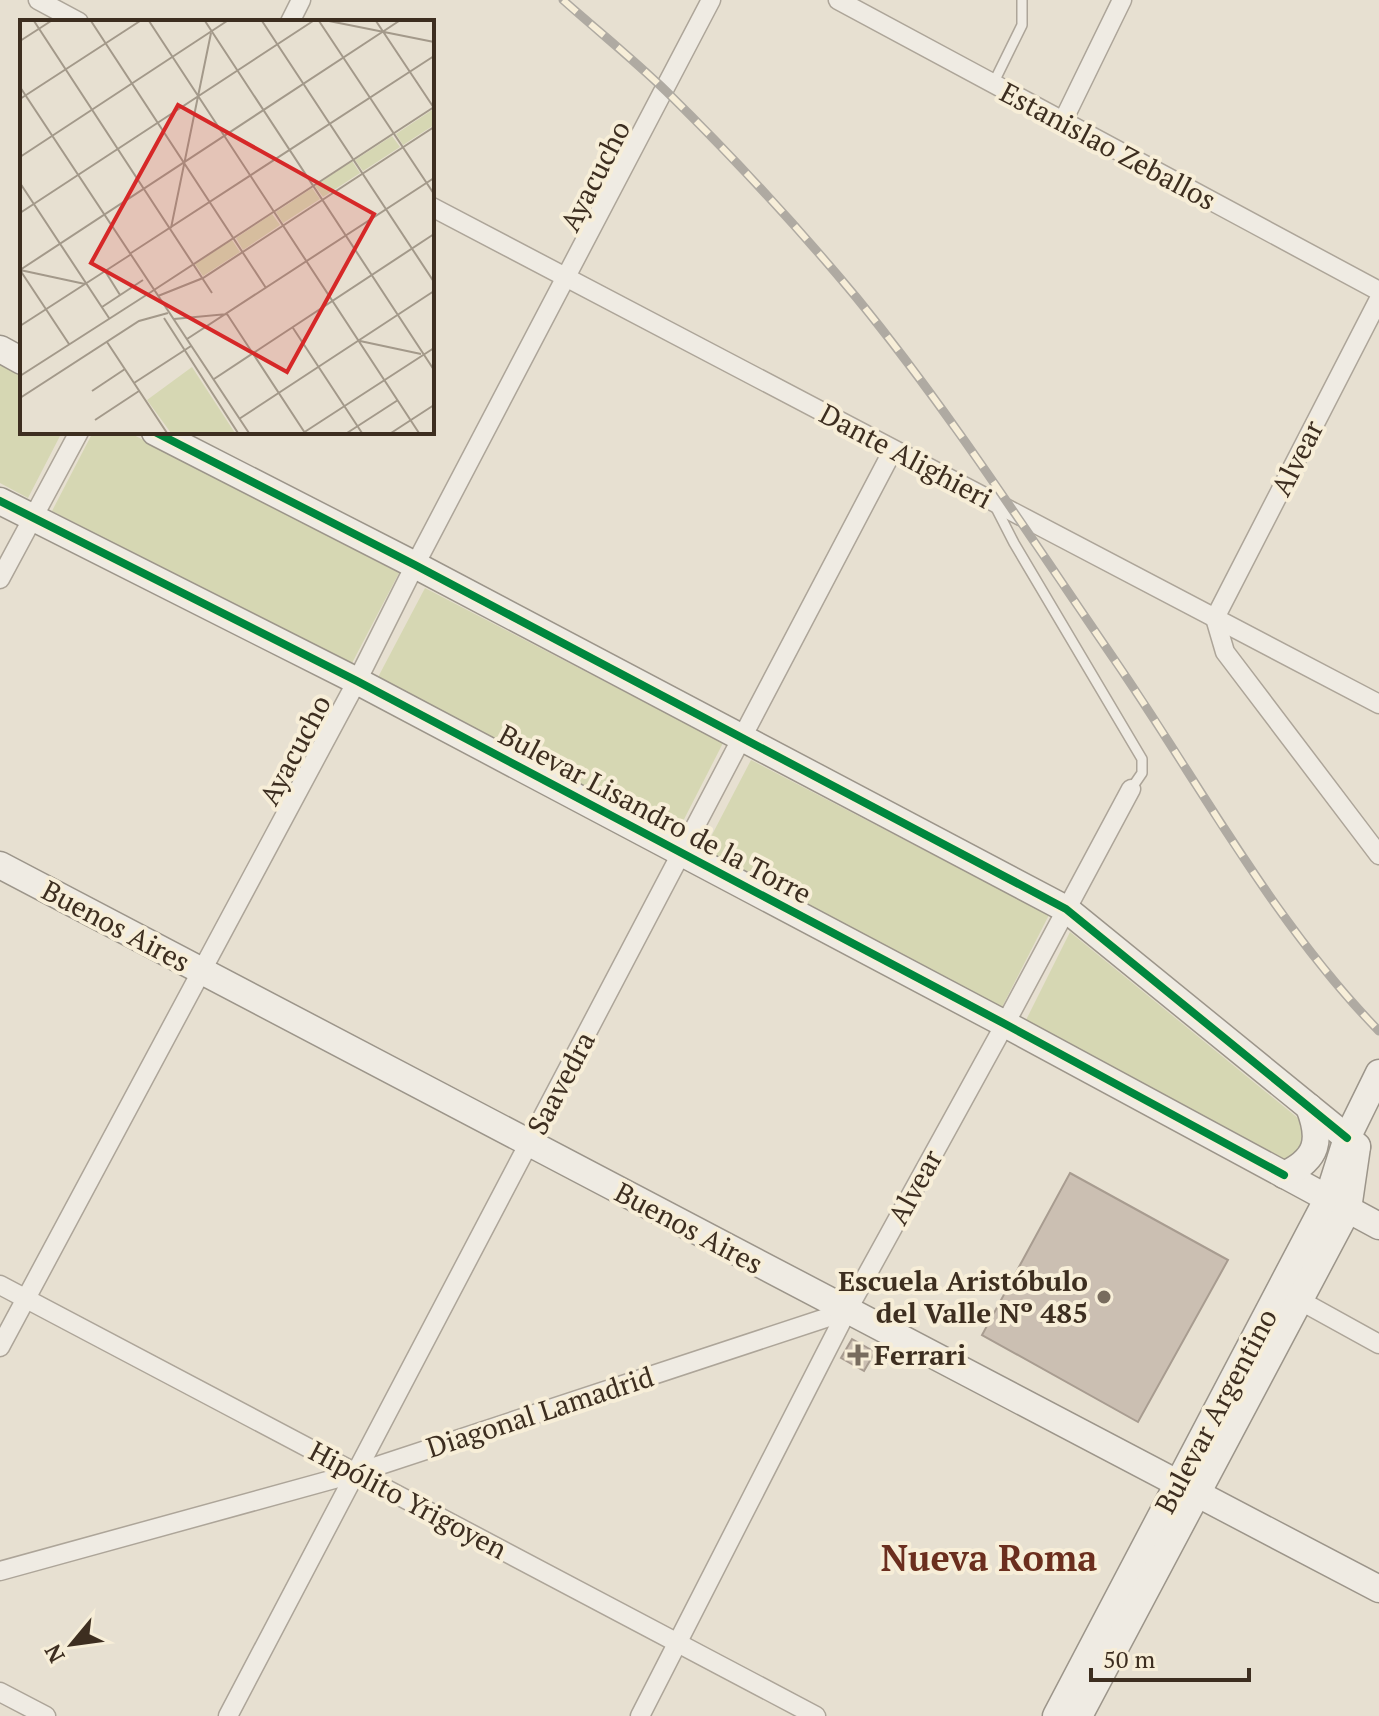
<svg xmlns="http://www.w3.org/2000/svg" width="1379" height="1716" font-family="'PT Serif',serif">
<rect width="100%" height="100%" fill="#e7e0d1"/>
<g fill="#d6d7b3">
<polygon points="0,364 22,376 22,432 62,432 28,498 0,483"/>
<polygon points="93,432 128,432 399,573 350,667 52,511"/>
<polygon points="425,588 723,743 675,837 376,681"/>
<polygon points="751,760 1049,915 1001,1009 702,854"/>
<polygon points="1070,932 1304,1123 1307,1149 1290,1163 1025,1022"/>
</g>
<g fill="#cbbfb2" stroke="#a89c90" stroke-width="2">
<polygon points="1070,1173 1228,1260 1138,1422 982,1335"/>
<polygon points="852,1339 875,1352 864,1371 841,1358"/>
</g>
<g fill="none" stroke-linecap="round" stroke-linejoin="round">
<defs>
<g id="lane">
<polyline points="993,84 1022,25 1022,0"/>
<polyline points="994,504 1014,543 1142,759 1142,773 1131,789"/>
</g>
<g id="street">
<polyline points="38,0 79,22"/>
<polyline points="838,0 1379,291"/>
<polyline points="290,22 301,0"/>
<polyline points="1063,121 1122,0"/>
<polyline points="432,207 1379,704"/>
<polyline points="1379,299 1215,618 1225,652 1379,855"/>
<polyline points="0,579 79,432"/>
<polyline points="0,1285 816,1716"/>
<polyline points="1301,1301 1379,1344"/>
<polyline points="0,1347 357,681 415,565 711,0"/>
<polyline points="0,1571 356,1473 847,1311"/>
<polyline points="0,1692 46,1716"/>
<polyline points="228,1716 893,450"/>
<polyline points="640,1716 847,1311 1005,1024 1131,789"/>
</g>
<g id="secondary">
<polyline points="0,349 22,361"/>
<polyline points="155,432 415,565 1066,909 1357,1146"/>
<polyline points="0,501 357,681 1005,1024 1379,1226"/>
<polyline points="0,865 1379,1589"/>
<path d="M1284,1175c34,-16 38,-35 25,-68"/>
<polyline points="1056,1716 1328,1198 1347,1138 1379,1073"/>
<polyline points="1079,1716 1348,1209 1357,1147"/>
</g>
</defs>
<use href="#lane" stroke="#ada599" stroke-width="12"/>
<use href="#street" stroke="#ada599" stroke-width="21"/>
<use href="#secondary" stroke="#9c958a" stroke-width="29"/>
<use href="#lane" stroke="#efebe3" stroke-width="9"/>
<use href="#street" stroke="#efebe3" stroke-width="18"/>
<use href="#secondary" stroke="#efebe3" stroke-width="26"/>
<defs>
<path id="rail" d="M563,0c35,31 71,60 104,92 66,65 130,134 189,205 94,115 174,240 258,362 86,125 159,263 265,372"/>
</defs>
<use href="#rail" stroke="#afaaa2" stroke-width="9"/>
<use href="#rail" stroke="#f7eed8" stroke-width="6" stroke-dasharray="18" stroke-linecap="butt"/>
<defs>
<g id="cycleway">
<polyline points="155,432 415,565 1066,909 1347,1138"/>
<polyline points="0,501 357,681 1005,1024 1284,1175"/>
</g>
</defs>
<use href="#cycleway" stroke="#f7eed8" stroke-width="13"/>
<use href="#cycleway" stroke="#00873e" stroke-width="8"/>
</g>
<g fill="#786c5e" stroke="#f7eed8" stroke-width="3">
<circle cx="1104" cy="1297" r="8"/>
<path d="M854 1343h8v8h8v8h-8v8h-8v-8h-8v-8h8z"/>
</g>
<g text-anchor="middle" stroke-width="8" stroke-linejoin="round" paint-order="stroke">
<g font-size="28" fill="#3d2e20" stroke="#f7eed8">
<text transform="translate(1108 146) rotate(28)" y="10">Estanislao Zeballos</text>
<text transform="translate(595 176) rotate(-63)" y="10">Ayacucho</text>
<text transform="translate(906 456) rotate(28)" y="10">Dante Alighieri</text>
<text transform="translate(1297 458) rotate(-63)" y="10">Alvear</text>
<text transform="translate(295 750) rotate(-62)" y="10">Ayacucho</text>
<text transform="translate(655 814) rotate(28)" y="10">Bulevar Lisandro de la Torre</text>
<text transform="translate(116 926) rotate(28)" y="10">Buenos Aires</text>
<text transform="translate(561 1083) rotate(-62)" y="10">Saavedra</text>
<text transform="translate(915 1187) rotate(-61)" y="10">Alvear</text>
<text transform="translate(689 1228) rotate(28)" y="10">Buenos Aires</text>
<text transform="translate(1216 1411) rotate(-62)" y="10">Bulevar Argentino</text>
<text transform="translate(540 1412) rotate(-18)" y="10">Diagonal Lamadrid</text>
<text transform="translate(408 1500) rotate(28)" y="10">Hipólito Yrigoyen</text>
</g>
<g font-size="28" font-weight="bold" fill="#3d2e20" stroke="#f7eed8" text-anchor="end">
<text x="1088" y="1291">Escuela Aristóbulo<tspan x="1088" dy="32">del Valle Nº 485</tspan></text>
<text x="874" y="1365" text-anchor="start">Ferrari</text>
</g>
<g font-size="36" font-weight="bold" fill="#6b2e1e" stroke="#f7eed8">
<text x="989" y="1571">Nueva Roma</text>
</g>
</g>
<g transform="translate(20 20)">
<rect width="414" height="414" fill="#e7e0d1"/>
<path d="M412,90l2,15 -31,20 -7,-11zM372,116l8,11 -37,24 -8,-11zM332,141l8,12 -37,24 -8,-11zM292,168l8,11 -37,24 -7,-11zM252,194l8,11 -37,25 -7,-12zM212,220l8,12 -37,24 -8,-12zM172,347l43,66h-64l-24,-33z" fill="#d6d7b3"/>
<path fill="none" stroke="#a3998a" stroke-width="2" d="M14,1l178,272M71,1l175,267M129,1l270,412M185,1l229,349M242,1l172,261M299,1l115,173M309,1l105,21M356,1l58,87M0,21l31,-20M0,67l229,346M0,79l120,-78M0,137l207,-136M0,163l89,135M0,193l293,-192M151,208l40,-195M111,233l303,-197M0,250l379,-249M0,250l49,74M0,250l65,14M85,251l15,24M131,272l283,-185M138,276l45,-18 231,-151M82,287l41,-27M144,298l74,115M154,299l53,-5 78,119M0,306l110,-71M273,308l69,105M167,319l247,-161M340,321l61,13M87,322l60,91M0,356l131,-84M194,359l220,-145M114,363l57,-37M72,371l33,-22M0,378l119,-77 29,-8M219,399l195,-128M75,400l44,-29M283,413l131,-85M327,413l51,-33M371,413l43,-28"/>
<path fill="#d62828" fill-opacity="0.15" stroke="#d62828" stroke-width="4" d="M158,85l196,109 -87,158 -196,-109z"/>
<rect width="414" height="414" fill="none" stroke="#3d2e20" stroke-width="4"/>
</g>
<g transform="translate(72 1644) rotate(241)" stroke="#f7eed8" stroke-width="6" paint-order="stroke">
<path d="M0-6L14 30L0 20L-14 30Z" fill="#3d2e20"/>
<text y="-12" font-size="22" font-weight="bold" text-anchor="middle" fill="#3d2e20">N</text>
</g>
<path d="M1091 1668v12h158v-12" fill="none" stroke="#3d2e20" stroke-width="4"/>
<text x="1103" y="1668" font-size="24" fill="#3d2e20" stroke="#f7eed8" stroke-width="6" paint-order="stroke">50 m</text>
</svg>
